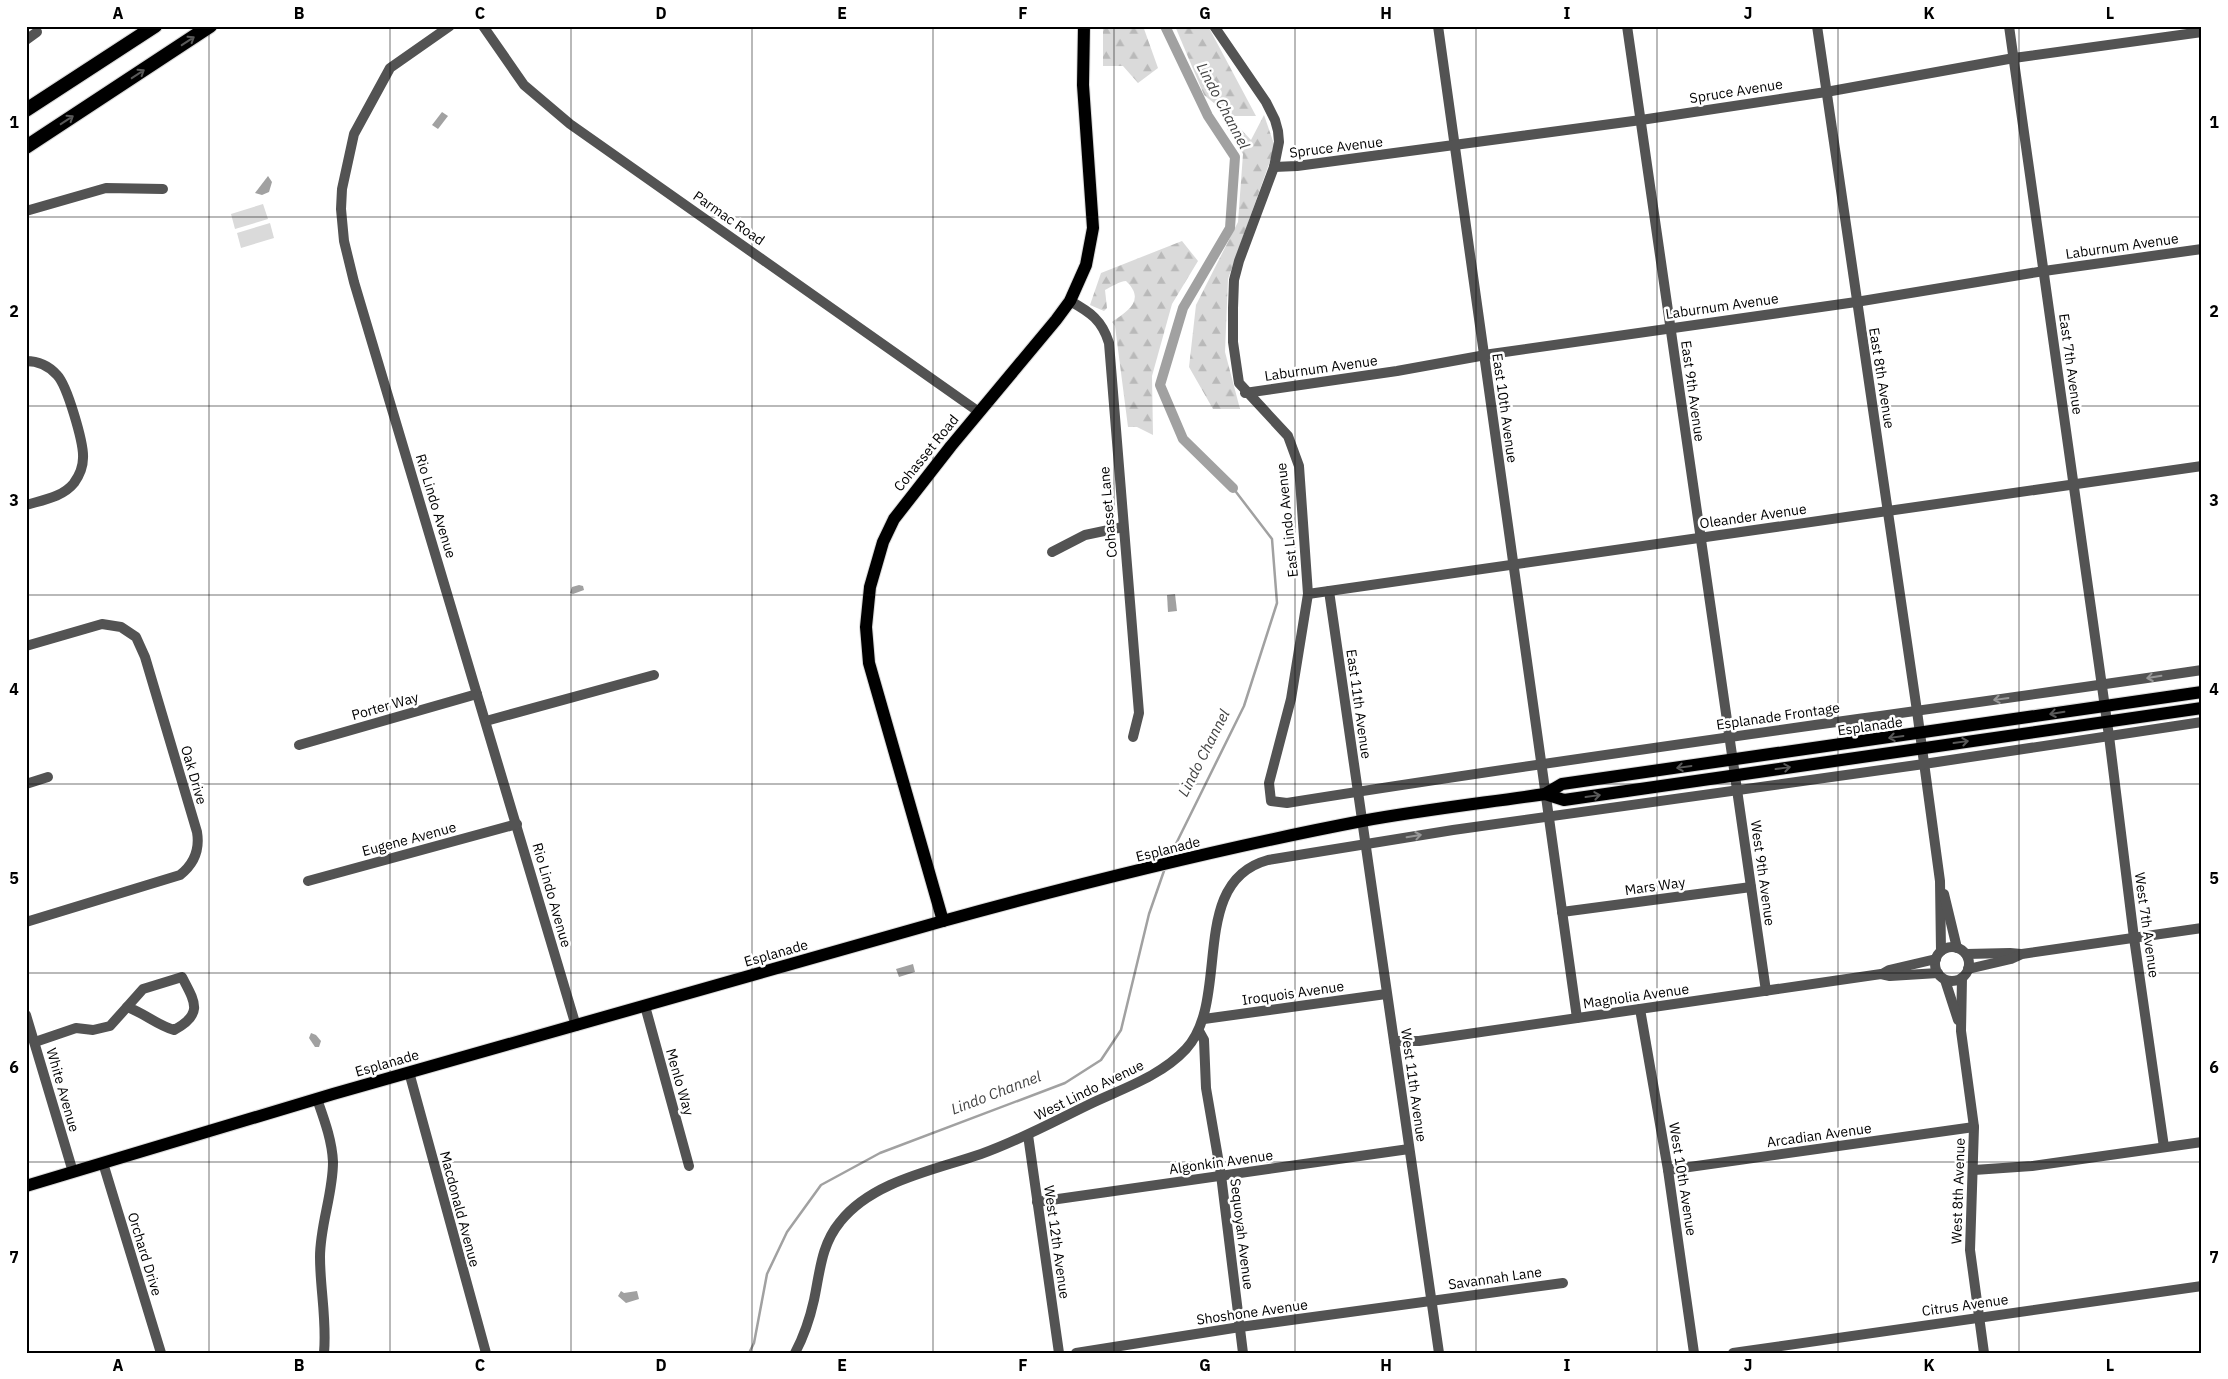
<svg xmlns="http://www.w3.org/2000/svg" width="2228" height="1379" font-family="'IBM Plex Sans',sans-serif">
<defs>
<pattern id="forest-firs" width="22" height="20" patternUnits="userSpaceOnUse" patternTransform="scale(1.25)"><rect width="22" height="20" fill="#dadada"/><path d="M5 1l3.5 6h-7zM16 11l3.5 6h-7z" fill="#b9b9b9"/></pattern>
</defs>
<rect width="100%" height="100%" fill="#fff"/>
<g fill="url(#forest-firs)">
<polygon points="1103,26 1143,26 1158,68 1138,83 1123,66 1103,66"/>
<polygon points="1175,26 1208,26 1256,116 1230,116 1204,95"/>
<polygon points="1264,115 1275,147 1228,279 1225,352 1240,409 1213,409 1189,367 1196,305 1238,222 1243,154 1226,127 1232,120 1251,140"/>
<path d="M1182,241l16,20 -26,43 -20,72 1,59 -16,-8h-9l-13,-101 -3,-4c16,-11 34,-22 14,-41 -6,0 -15,6 -21,9l2,18 -3,3 -14,-6 11,-32z"/>
</g>
<g fill="#dadada">
<polygon points="263,204 268,219 235,229 231,214"/>
<polygon points="270,223 274,238 241,248 237,233"/>
</g>
<g fill="#a1a1a1">
<polygon points="442,112 448,116 438,129 432,125"/>
<polygon points="268,176 272,182 269,192 262,195 255,193"/>
<polygon points="579,585 583,586 584,590 573,594 570,593 572,587"/>
<polygon points="1175,594 1177,611 1168,612 1167,595"/>
<polygon points="913,964 915,972 899,977 896,969"/>
<polygon points="311,1033 316,1035 321,1041 319,1047 315,1047 309,1038"/>
<polygon points="621,1291 624,1293 637,1291 639,1299 626,1303 618,1296"/>
</g>
<g fill="none" stroke-linecap="round" stroke-linejoin="round">
<g stroke="#a1a1a1" stroke-width="2.5">
<polyline points="1169,858 1244,706 1277,603 1272,539 1233,488"/>
<polyline points="749,1353 754,1343 767,1274 787,1232 821,1185 880,1153 1065,1083 1101,1060 1121,1030 1149,914 1165,868"/>
</g>
<polyline stroke="#a1a1a1" stroke-width="10" points="1165,26 1208,116 1235,157 1230,228 1183,308 1160,385 1183,439 1233,488"/>
<defs>
<g id="major">
<polyline points="1545,794 1564,800 2202,708"/>
<polyline points="943,921 869,663 866,627 870,587 883,542 894,519 951,446 1056,320 1070,301 1086,265 1093,228 1083,85 1084,26"/>
<path d="M26,1186l307,-92 610,-173c138,-38 278,-73 419,-100 60,-11 122,-18 183,-27l17,-10 640,-92"/>
</g>
<g id="highway">
<polyline points="26,110 155,26"/>
<polyline points="26,147 210,26"/>
</g>
</defs>
<use href="#major" stroke="#dbdbdb" stroke-width="14"/>
<use href="#highway" stroke="#dbdbdb" stroke-width="16"/>
<g stroke="#535353" stroke-width="10">
<polyline points="450,26 390,68 354,134 342,189 341,209 344,241 354,282 576,1026"/>
<polyline points="483,26 524,85 570,124 979,412"/>
<path d="M1214,26l52,76 9,18 3,11 1,11 -5,25 -35,94 -5,19 -1,28v34l6,41 49,53 11,30 9,128 -17,105 -22,84 2,18 16,2c304,-49 610,-88 915,-133"/>
<polyline points="1438,26 1577,1018"/>
<polyline points="1627,26 1766,991"/>
<polyline points="1817,26 1917,711 1940,881 1941,951"/>
<polyline points="2009,26 2109,736 2134,938 2164,1147"/>
<polyline points="26,40 37,32"/>
<polyline points="1274,167 1297,166 1641,120 1826,92 2014,58 2202,32"/>
<polyline points="26,211 106,188 163,189"/>
<path d="M1070,301c20,11 32,19 39,42l30,370 -6,24"/>
<path d="M26,361c12,0 23,5 31,14 10,10 27,68 26,83 0,9 -4,18 -9,25 -11,14 -31,17 -48,22"/>
<polyline points="1245,393 1397,371 1491,354 1856,302 2044,271 2202,249"/>
<polyline points="1052,552 1085,535 1123,527"/>
<polyline points="1329,591 1439,1353"/>
<polyline points="1308,594 2202,466"/>
<path d="M26,646l76,-22 19,3 15,10 9,20 52,175c3,18 -3,32 -17,43l-154,47"/>
<polyline points="486,721 654,675"/>
<polyline points="299,745 477,694"/>
<polyline points="26,784 48,777"/>
<polyline points="308,881 517,824"/>
<polyline points="1944,894 1957,948"/>
<polyline points="1562,912 1751,887"/>
<circle cx="1952" cy="964" r="17"/>
<polyline points="1966,954 2010,953 2021,954"/>
<polyline points="1968,969 2011,959 2022,954 2202,928"/>
<polyline points="1882,974 1889,970 1936,959"/>
<path d="M182,977c13,25 22,37 -8,53 -17,-5 -30,-17 -47,-23l16,-18z"/>
<polyline points="1962,978 1961,1031 1974,1127 1970,1250 1984,1353"/>
<polyline points="1945,980 1958,1020"/>
<polyline points="645,1006 689,1166"/>
<polyline points="1640,1009 1668,1170 1694,1353"/>
<polyline points="26,1015 73,1172"/>
<polyline points="1204,1019 1386,994"/>
<polyline points="1199,1031 1204,1040 1206,1088 1221,1175 1243,1353"/>
<polyline points="1394,1041 1419,1041 1881,974 1890,976 1938,973"/>
<polyline points="35,1042 76,1028 93,1030 110,1026 127,1007"/>
<polyline points="409,1072 486,1353"/>
<path d="M317,1099c7,20 15,41 16,63 0,32 -13,63 -13,95 0,32 7,63 4,96"/>
<polyline points="1028,1135 1059,1353"/>
<polyline points="103,1163 161,1353"/>
<polyline points="1668,1170 1974,1127"/>
<polyline points="1974,1170 2032,1166 2202,1142"/>
<polyline points="1037,1202 1409,1149"/>
<path d="M795,1353c9,-17 15,-35 19,-53 6,-28 7,-55 26,-78 32,-41 95,-52 141,-68 37,-13 72,-32 107,-49 33,-16 72,-28 98,-56 46,-50 1,-167 82,-189l185,-30 471,-66 278,-42"/>
<polyline points="1076,1353 1240,1327 1563,1283"/>
<polyline points="1733,1353 2202,1286"/>
</g>
<use href="#major" stroke="#000" stroke-width="12"/>
<use href="#highway" stroke="#000" stroke-width="14"/>
</g>
<defs><path id="oneway-shaft" d="M-6 0H5M1.5-3L5.5 0L1.5 3" fill="none" stroke-width="1.6" stroke-linecap="round" stroke-linejoin="round" transform="scale(1.25)"/></defs>
<g stroke="#595959">
<use href="#oneway-shaft" transform="translate(188 41) rotate(-33)"/>
<use href="#oneway-shaft" transform="translate(138 74) rotate(-33)"/>
<use href="#oneway-shaft" transform="translate(67 120) rotate(-33)"/>
<use href="#oneway-shaft" transform="translate(2057 713) rotate(171)"/>
<use href="#oneway-shaft" transform="translate(1896 737) rotate(172)"/>
<use href="#oneway-shaft" transform="translate(1961 742) rotate(-8)"/>
<use href="#oneway-shaft" transform="translate(1684 767) rotate(172)"/>
<use href="#oneway-shaft" transform="translate(1783 768) rotate(-8)"/>
<use href="#oneway-shaft" transform="translate(1593 796) rotate(-8)"/>
</g>
<g stroke="#989898">
<use href="#oneway-shaft" transform="translate(2154 677) rotate(171)"/>
<use href="#oneway-shaft" transform="translate(2001 699) rotate(172)"/>
<use href="#oneway-shaft" transform="translate(1414 836) rotate(-9)"/>
</g>
<path fill="none" stroke="#000" stroke-width="1" stroke-opacity="0.55" d="M209,26v1327M390,26v1327M571,26v1327M752,26v1327M933,26v1327M1114,26v1327M1295,26v1327M1476,26v1327M1657,26v1327M1838,26v1327M2019,26v1327M26,217h2176M26,406h2176M26,595h2176M26,784h2176M26,973h2176M26,1162h2176"/>
<g text-anchor="middle" stroke-width="5" stroke-linejoin="round" paint-order="stroke">
<g font-size="14" fill="#000" stroke="#fff">
<text transform="translate(1736 91) rotate(-9)" y="5">Spruce Avenue</text>
<text transform="translate(1336 147) rotate(-7)" y="5">Spruce Avenue</text>
<text transform="translate(729 218) rotate(35)" y="5">Parmac Road</text>
<text transform="translate(2122 246) rotate(-8)" y="5">Laburnum Avenue</text>
<text transform="translate(1722 306) rotate(-8)" y="5">Laburnum Avenue</text>
<text transform="translate(2071 364) rotate(82)" y="5">East 7th Avenue</text>
<text transform="translate(1321 368) rotate(-8)" y="5">Laburnum Avenue</text>
<text transform="translate(1882 378) rotate(81)" y="5">East 8th Avenue</text>
<text transform="translate(1693 391) rotate(82)" y="5">East 9th Avenue</text>
<text transform="translate(1505 408) rotate(82)" y="5">East 10th Avenue</text>
<text transform="translate(926 453) rotate(-51)" y="5">Cohasset Road</text>
<text transform="translate(436 506) rotate(73)" y="5">Rio Lindo Avenue</text>
<text transform="translate(1108 512) rotate(-95)" y="5">Cohasset Lane</text>
<text transform="translate(1753 516) rotate(-8)" y="5">Oleander Avenue</text>
<text transform="translate(1287 520) rotate(-96)" y="5">East Lindo Avenue</text>
<text transform="translate(1359 704) rotate(82)" y="5">East 11th Avenue</text>
<text transform="translate(385 706) rotate(-16)" y="5">Porter Way</text>
<text transform="translate(1778 716) rotate(-8)" y="5">Esplanade Frontage</text>
<text transform="translate(1870 726) rotate(-8)" y="5">Esplanade</text>
<text transform="translate(194 775) rotate(74)" y="5">Oak Drive</text>
<text transform="translate(409 839) rotate(-15)" y="5">Eugene Avenue</text>
<text transform="translate(1168 849) rotate(-14)" y="5">Esplanade</text>
<text transform="translate(1763 873) rotate(82)" y="5">West 9th Avenue</text>
<text transform="translate(1655 886) rotate(-8)" y="5">Mars Way</text>
<text transform="translate(552 895) rotate(74)" y="5">Rio Lindo Avenue</text>
<text transform="translate(2147 925) rotate(82)" y="5">West 7th Avenue</text>
<text transform="translate(776 953) rotate(-16)" y="5">Esplanade</text>
<text transform="translate(1293 993) rotate(-8)" y="5">Iroquois Avenue</text>
<text transform="translate(1636 996) rotate(-8)" y="5">Magnolia Avenue</text>
<text transform="translate(387 1063) rotate(-16)" y="5">Esplanade</text>
<text transform="translate(680 1082) rotate(74)" y="5">Menlo Way</text>
<text transform="translate(1414 1085) rotate(82)" y="5">West 11th Avenue</text>
<text transform="translate(63 1090) rotate(74)" y="5">White Avenue</text>
<text transform="translate(1089 1090) rotate(-26)" y="5">West Lindo Avenue</text>
<text transform="translate(1819 1135) rotate(-8)" y="5">Arcadian Avenue</text>
<text transform="translate(1221 1162) rotate(-8)" y="5">Algonkin Avenue</text>
<text transform="translate(1683 1179) rotate(81)" y="5">West 10th Avenue</text>
<text transform="translate(1958 1191) rotate(-88)" y="5">West 8th Avenue</text>
<text transform="translate(460 1209) rotate(75)" y="5">Macdonald Avenue</text>
<text transform="translate(1242 1234) rotate(83)" y="5">Sequoyah Avenue</text>
<text transform="translate(1057 1242) rotate(82)" y="5">West 12th Avenue</text>
<text transform="translate(145 1254) rotate(73)" y="5">Orchard Drive</text>
<text transform="translate(1495 1278) rotate(-8)" y="5">Savannah Lane</text>
<text transform="translate(1965 1305) rotate(-8)" y="5">Citrus Avenue</text>
<text transform="translate(1252 1312) rotate(-8)" y="5">Shoshone Avenue</text>
</g>
<g font-size="15" font-style="italic" fill="#424242" stroke="#fff">
<text transform="translate(1223 106) rotate(62)" y="5">Lindo Channel</text>
<text transform="translate(1204 753) rotate(-63)" y="5">Lindo Channel</text>
<text transform="translate(996 1093) rotate(-21)" y="5">Lindo Channel</text>
</g>
</g>
<rect width="2228" height="1379" fill="none" stroke="#ffffff" stroke-width="55"/>
<rect x="28" y="28" width="2172" height="1324" fill="none" stroke="#000" stroke-width="2"/>
<g font-size="16" text-anchor="middle" font-weight="bold" fill="#000">
<text x="118" y="19">A</text>
<text x="299" y="19">B</text>
<text x="480" y="19">C</text>
<text x="661" y="19">D</text>
<text x="842" y="19">E</text>
<text x="1023" y="19">F</text>
<text x="1205" y="19">G</text>
<text x="1386" y="19">H</text>
<text x="1567" y="19">I</text>
<text x="1748" y="19">J</text>
<text x="1929" y="19">K</text>
<text x="2110" y="19">L</text>
<text x="14" y="128">1</text>
<text x="2214" y="128">1</text>
<text x="14" y="317">2</text>
<text x="2214" y="317">2</text>
<text x="14" y="506">3</text>
<text x="2214" y="506">3</text>
<text x="14" y="695">4</text>
<text x="2214" y="695">4</text>
<text x="14" y="884">5</text>
<text x="2214" y="884">5</text>
<text x="14" y="1073">6</text>
<text x="2214" y="1073">6</text>
<text x="14" y="1263">7</text>
<text x="2214" y="1263">7</text>
<text x="118" y="1371">A</text>
<text x="299" y="1371">B</text>
<text x="480" y="1371">C</text>
<text x="661" y="1371">D</text>
<text x="842" y="1371">E</text>
<text x="1023" y="1371">F</text>
<text x="1205" y="1371">G</text>
<text x="1386" y="1371">H</text>
<text x="1567" y="1371">I</text>
<text x="1748" y="1371">J</text>
<text x="1929" y="1371">K</text>
<text x="2110" y="1371">L</text>
</g>
</svg>
